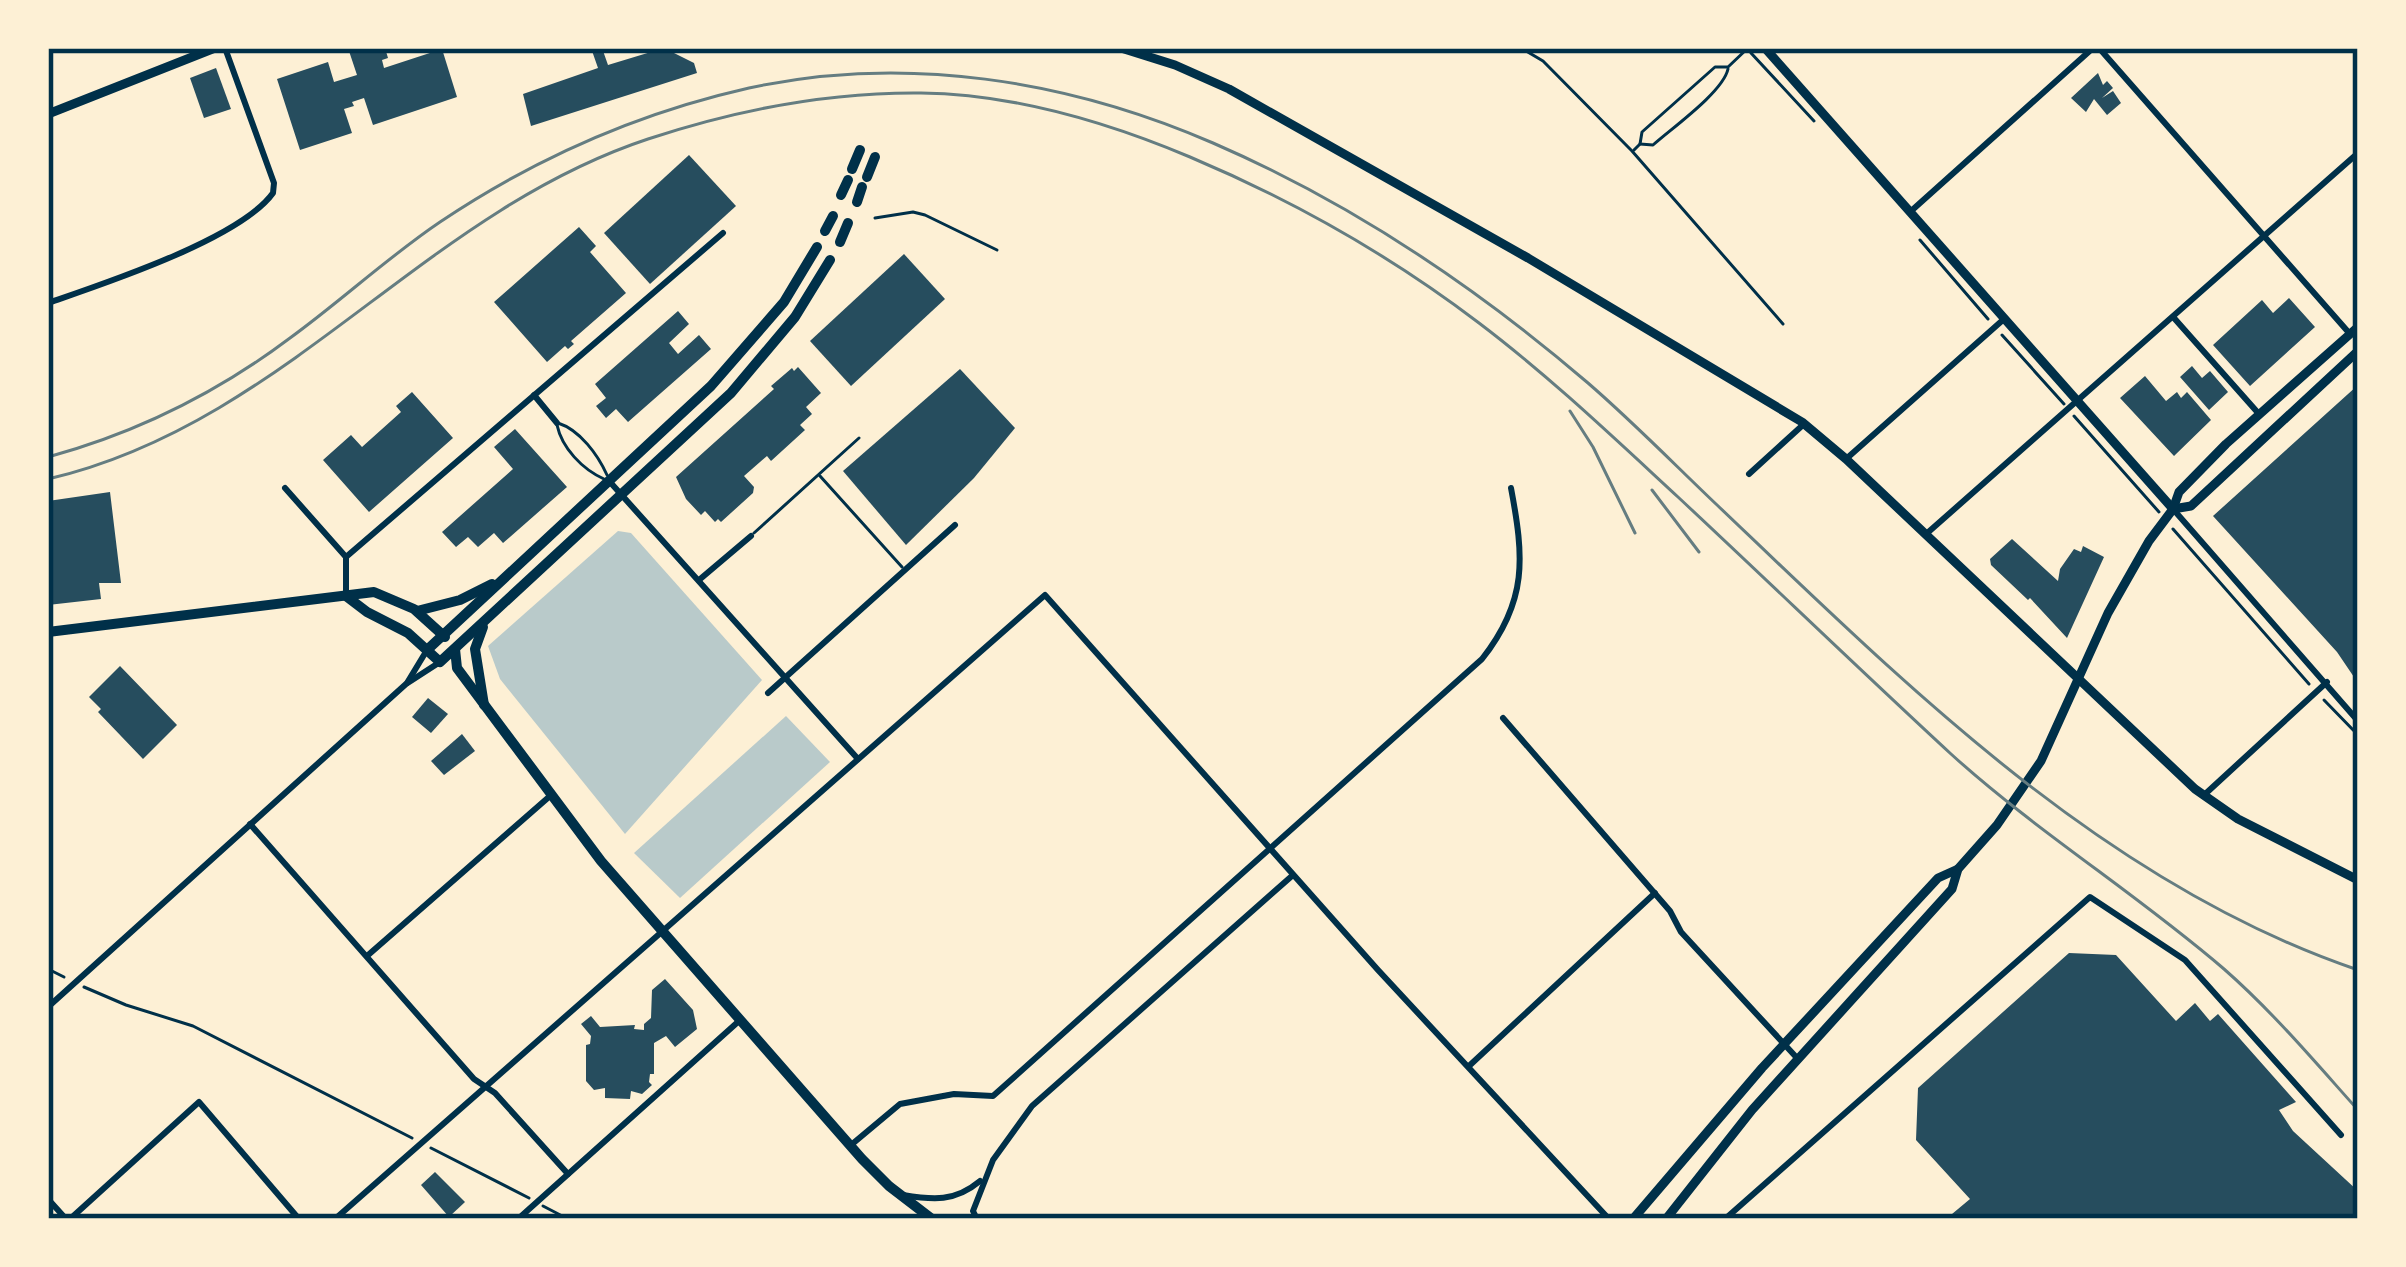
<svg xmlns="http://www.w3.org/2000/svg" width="2406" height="1267" font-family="'Titillium Web',sans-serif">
<rect width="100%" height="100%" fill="#fdf0d5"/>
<g fill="#b9caca">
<polygon points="618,531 631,533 762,680 625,834 500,679 488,646"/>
<polygon points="786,716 830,762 680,898 634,853"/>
</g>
<g fill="#264d5e">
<polygon points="359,48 385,48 388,58 382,60 384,68 442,49 457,97 373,125 364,98 352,102 354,106 344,109 352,133 300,150 277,79 328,62 334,82 357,75 349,51"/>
<polygon points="591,48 602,48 608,65 664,48 694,63 697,73 531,126 523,94 598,68"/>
<polygon points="216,68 231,109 204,118 190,78"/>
<polygon points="2098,73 2103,85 2107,81 2113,88 2102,98 2113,91 2121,103 2107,115 2094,99 2086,112 2071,98"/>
<polygon points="689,155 736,206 650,284 604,233"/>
<polygon points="579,227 596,246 590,252 626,293 571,341 574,344 568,349 565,346 547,362 494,302"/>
<polygon points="904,254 945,299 851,386 810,341"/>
<polygon points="2289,298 2315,327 2250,386 2213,345 2262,300 2273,313"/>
<polygon points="678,311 689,324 669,343 678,354 699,335 711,349 628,422 616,409 606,418 596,406 606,398 595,384"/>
<polygon points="2192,366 2202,378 2210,371 2228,392 2209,410 2180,377"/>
<polygon points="798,367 821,393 806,407 812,414 800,425 805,430 771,461 767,456 744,476 754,487 753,493 721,522 718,519 715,522 705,511 701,515 686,499 676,477 774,389 771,386 792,368 794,371"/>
<polygon points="960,369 1015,428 974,478 906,545 843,471"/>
<polygon points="2145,376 2166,401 2177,392 2181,398 2187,392 2211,420 2174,456 2120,398"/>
<polygon points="2358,385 2358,683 2337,652 2213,516"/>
<polygon points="412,392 453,438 369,512 323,460 351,435 362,447 401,412 396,406"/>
<polygon points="515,429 567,487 503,543 494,533 478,547 468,537 456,547 442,532 513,469 494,447"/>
<polygon points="110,492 121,583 99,583 101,599 48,605 48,501"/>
<polygon points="2012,539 2058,581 2060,569 2074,549 2081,552 2083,546 2104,557 2067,638 2030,598 2028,600 1991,565 1990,559"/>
<polygon points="120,666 177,725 143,759 98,712 101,709 89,697"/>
<polygon points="428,698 448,714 431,733 412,717"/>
<polygon points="462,734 475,751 444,775 431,761"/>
<polygon points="2069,953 2116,955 2176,1021 2195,1003 2210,1021 2218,1014 2296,1102 2279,1110 2293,1131 2358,1191 2358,1219 1946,1219 1970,1199 1916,1140 1918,1088"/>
<polygon points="665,979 693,1010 697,1029 675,1047 666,1036 654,1043 654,1074 650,1074 649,1082 652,1085 642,1094 631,1091 630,1099 605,1098 605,1088 594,1090 586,1081 586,1045 590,1044 591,1036 581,1024 591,1016 600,1027 635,1025 634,1029 644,1030 644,1024 651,1018 652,990"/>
<polygon points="435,1172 465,1202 449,1217 421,1185"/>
</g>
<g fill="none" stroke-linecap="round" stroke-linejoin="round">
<g stroke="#003049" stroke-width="3">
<polyline points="1751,53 1814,121"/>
<polyline points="1920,240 1988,319"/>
<polyline points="2002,335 2064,404"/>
<polyline points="2074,416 2159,512"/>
<polyline points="2173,529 2309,684"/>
<polyline points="2324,700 2358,735"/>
<polyline points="48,969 64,977"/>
<polyline points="84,987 126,1005 193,1026 412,1138"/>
<polyline points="431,1148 529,1198"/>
<polyline points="543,1206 568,1219"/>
</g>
<g stroke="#003049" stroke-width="3">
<polyline points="1521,48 1543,61 1632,151 1783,324"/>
<path d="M1640,144l13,1c19,-17 70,-53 75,-76"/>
<polyline points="1634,150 1640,144 1642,132 1715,67 1728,67 1748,48"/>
<polyline points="875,218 913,212 925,215 997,250"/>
<path d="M558,423c22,7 40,32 49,52"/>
<path d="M557,425c5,23 25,44 47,54"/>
<polyline points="820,476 902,567"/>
<polyline points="754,533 859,438"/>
</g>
<g stroke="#003049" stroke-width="6">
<polyline points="2099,48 2350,334"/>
<polyline points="1910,212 2093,48"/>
<path d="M48,303c55,-19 192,-64 225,-110l1,-10 -49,-135"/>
<polyline points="2174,318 2259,414"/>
<polyline points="534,395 557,423"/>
<polyline points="1846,459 2004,319"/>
<polyline points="1749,474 1804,424"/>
<polyline points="610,482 858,759"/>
<polyline points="285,488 346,557 346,596"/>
<polyline points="2173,509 2358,721"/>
<polyline points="1925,535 2358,153"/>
<polyline points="346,557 723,233"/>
<polyline points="699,580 751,536"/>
<polyline points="407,683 427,650"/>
<polyline points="768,693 955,525"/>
<polyline points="1503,718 1670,911 1681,932 1797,1058"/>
<polyline points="2203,796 2327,682"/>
<polyline points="250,824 474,1079 495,1093 568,1174"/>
<polyline points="367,956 550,796"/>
<polyline points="48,1007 406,684 440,662"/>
<polyline points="1469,1066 1655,893"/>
<path d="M851,1145l49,-41 54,-10 39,2 489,-437c46,-58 42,-102 29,-171"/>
<path d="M903,1195c30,5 52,7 77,-14"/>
<polyline points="48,1199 66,1219"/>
<polyline points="70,1219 199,1102 299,1219"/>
<polyline points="335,1219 1045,595 1378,970 1609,1219"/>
<polyline points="518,1219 739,1021"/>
<polyline points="977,1219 973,1211 993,1160 1032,1106 1293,875"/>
<polyline points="1725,1219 2090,897 2185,960 2341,1135"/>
</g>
<polyline stroke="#003049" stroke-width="9" points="1765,48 2173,509"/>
<g stroke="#003049" stroke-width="9">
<polyline points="1121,48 1175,65 1229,89 1528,258 1802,422 1846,459 2195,789 2238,819 2358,880"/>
<polyline points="48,114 215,48"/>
<polyline points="2173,509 2191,506 2358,351"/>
<polyline points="1633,1219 1762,1068 1938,878 1958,869"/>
<polyline points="1666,1219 1752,1110 1952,889 1958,869 1997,825 2041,761 2108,613 2149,541 2173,509 2179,492 2226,444 2358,327"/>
</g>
<polyline stroke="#003049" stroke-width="10" points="455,649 457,668 601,861 862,1159 889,1186 932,1219"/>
<g stroke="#003049" stroke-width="10">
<polyline points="852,169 860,150"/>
<polyline points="867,177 875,157"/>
<polyline points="841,195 848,180"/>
<polyline points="857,202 862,187"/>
<polyline points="825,231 833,216"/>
<polyline points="840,242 848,223"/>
<polyline points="346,596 367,612 408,633 440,662 731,393 795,317 830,260"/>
<polyline points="417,611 460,600 492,584"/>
<polyline points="483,627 475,649 484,705"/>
<polyline points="48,632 374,592 414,609 445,637"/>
<polyline points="427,650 711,386 784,302 817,247"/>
</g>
<g stroke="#657d81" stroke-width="3">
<polyline points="1570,411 1593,447 1635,533"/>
<path d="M48,457c88,-24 169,-64 242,-119 51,-37 98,-81 150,-116 94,-63 198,-109 309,-134 156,-34 319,-8 464,55 136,59 262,143 375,240 44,38 86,81 128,121 190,181 388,380 642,466"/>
<path d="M48,479c237,-55 373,-265 600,-340 88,-29 180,-47 273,-46 91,1 186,29 269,64 102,43 201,99 289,166 70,53 134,114 199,174 91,85 181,172 273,257 86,78 185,139 273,215 49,43 91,93 134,141"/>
<polyline points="1652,490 1699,552"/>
</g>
</g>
<rect width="2406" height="1267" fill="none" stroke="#fdf0d5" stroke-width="102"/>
<rect x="51" y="51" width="2304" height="1165" fill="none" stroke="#003049" stroke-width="4.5"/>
</svg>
